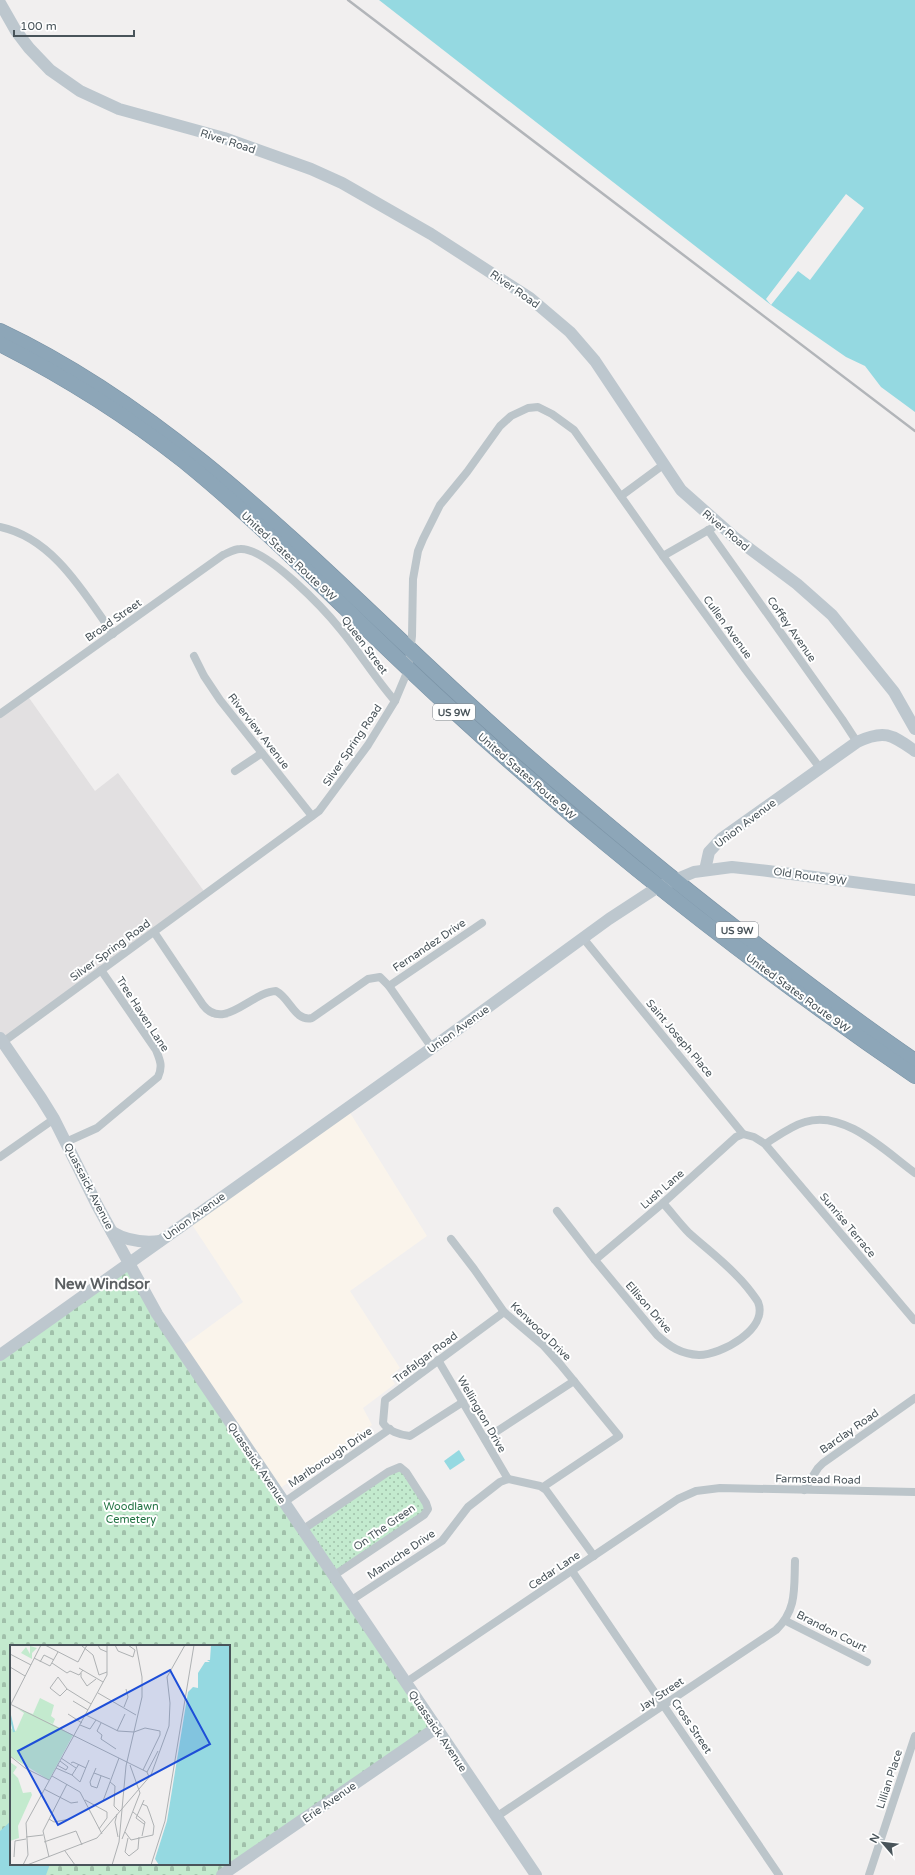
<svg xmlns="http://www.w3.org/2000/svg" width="915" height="1875" font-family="'Varela Round',sans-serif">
<defs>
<pattern id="grass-dots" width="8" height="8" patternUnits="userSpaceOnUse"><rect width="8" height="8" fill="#c3eace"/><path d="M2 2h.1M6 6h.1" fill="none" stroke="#a0c0aa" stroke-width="1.8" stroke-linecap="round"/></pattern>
<pattern id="cemetery-stones" width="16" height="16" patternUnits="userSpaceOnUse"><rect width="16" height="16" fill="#c3eace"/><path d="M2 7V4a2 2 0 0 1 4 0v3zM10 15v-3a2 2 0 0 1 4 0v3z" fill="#a0c0aa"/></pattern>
</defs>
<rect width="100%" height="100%" fill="#f1efef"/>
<polygon fill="#faf4eb" points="347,1108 427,1236 350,1291 400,1368 390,1376 395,1384 363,1408 372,1425 276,1491 180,1348 243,1302 189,1220"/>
<polygon fill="#e2e0e1" points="27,695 95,791 118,773 206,894 3,1042 0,1038 0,713"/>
<polygon fill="url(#grass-dots)" points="400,1467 428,1509 333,1576 302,1530"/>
<path fill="url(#cemetery-stones)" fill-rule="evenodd" d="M128,1264l308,464 -214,147h-222v-522zM11,1646h218v218h-218z"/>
<g fill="#95d9e1">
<polygon points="379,0 915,0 915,412 881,387 865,366 846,357 771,305"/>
<polygon points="459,1450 465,1460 450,1470 444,1461"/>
<polygon points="11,1821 11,1864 50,1864 46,1875 0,1875 0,1831"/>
</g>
<polygon fill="#f1efef" points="846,194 864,208 810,280 798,271 771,305 766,299"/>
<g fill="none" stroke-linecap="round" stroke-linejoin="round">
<defs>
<g id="highway">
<path d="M0,331c182,86 322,239 469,373 63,58 130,114 197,169 81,65 163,129 249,188"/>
<path d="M0,344c65,33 127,72 184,117 96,78 181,170 273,253 144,132 297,252 458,362"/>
</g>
</defs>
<use href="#highway" stroke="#7891a4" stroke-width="16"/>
<g stroke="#bcc5ca" stroke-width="8">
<polyline points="621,496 663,465"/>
<path d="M0,527c53,11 84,66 113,107"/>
<polyline points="708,530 842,719 857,742"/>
<polyline points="663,556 712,528"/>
<polyline points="194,656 204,676 220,700 312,816"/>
<path d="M0,714l223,-159c5,-2 11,-6 17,-6 26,-2 85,61 101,81 19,23 34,48 54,71"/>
<polyline points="235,771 262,753"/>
<path d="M154,932l49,73c21,27 48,-13 73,-14 14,7 19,31 36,27l56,-39 12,-2 9,9 43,62"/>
<polyline points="583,938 743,1134 754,1137 765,1144 914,1320"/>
<polyline points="389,986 482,923"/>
<polyline points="3,1042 319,811 368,745 395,701 408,670 412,636 413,579 418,551 423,539 440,505 467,472 500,426 511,416 528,408 538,407 552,414 574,430 663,556 745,669 820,768"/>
<path d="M66,1142l31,-14 61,-51c5,-11 2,-17 -2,-27l-55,-80"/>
<path d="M765,1144c13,-8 26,-18 40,-22 39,-13 81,30 110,51"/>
<polyline points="0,1157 54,1119"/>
<path d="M557,1211l38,49 62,75c13,12 24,19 42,20 22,0 70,-26 59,-53 -3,-5 -7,-10 -11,-15 -17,-21 -38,-36 -58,-54 -9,-9 -17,-20 -26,-30"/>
<polyline points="451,1239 474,1269 504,1312 544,1346 560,1364 619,1436 543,1487"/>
<polyline points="595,1260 663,1203 736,1137 743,1134"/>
<polyline points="438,1360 508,1479"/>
<path d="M463,1402l-53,34c-10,-1 -22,-5 -27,-13l2,-23 119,-88"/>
<polyline points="485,1439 574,1381"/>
<polyline points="804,1490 818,1468 823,1463 915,1398"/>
<polyline points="283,1503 390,1429"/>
<polyline points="302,1530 388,1472 400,1467 406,1472 426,1503 428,1509 424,1515 333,1576"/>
<polyline points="572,1571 779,1875"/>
<polyline points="350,1601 442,1541 468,1507 500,1482 508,1479 540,1486 546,1490 594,1556"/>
<polyline points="786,1621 867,1662"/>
<polyline points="405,1683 678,1499 696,1491 720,1488 915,1492"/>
<path d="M496,1817l280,-187c21,-20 18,-41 19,-69"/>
<polyline points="869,1875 915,1736"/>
</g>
<g stroke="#bdc7ce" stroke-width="12">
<polyline points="0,3 16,31 29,48 50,70 80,91 119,109 224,138 311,169 342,183 431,234 530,298 570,332 595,361 681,490 734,537 797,584 832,615 894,692 915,729"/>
<path d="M705,870l4,-18 12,-13 136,-97c28,-13 35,-7 58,9"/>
<polyline points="0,1038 41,1098 54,1119 97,1205 157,1314 536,1875"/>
<path d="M112,1232c15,9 30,11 48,9"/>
<polyline points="0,1355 432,1048 609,919 658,887 694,872 732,867 768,871 915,890"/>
<polyline points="222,1875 436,1728"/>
</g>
<use href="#highway" stroke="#8da6b8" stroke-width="15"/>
<polyline stroke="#b2b5b9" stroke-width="2.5" points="348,0 915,431"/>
</g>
<g text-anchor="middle" stroke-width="4" stroke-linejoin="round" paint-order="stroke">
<g fill="#fff" stroke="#80878c" stroke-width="1">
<rect x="433" y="704" width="42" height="16" rx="3"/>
<rect x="716" y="922" width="42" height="16" rx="3"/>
</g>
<g font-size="10" font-weight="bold" fill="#49545a">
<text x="454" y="716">US 9W</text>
<text x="737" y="934">US 9W</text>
</g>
<g font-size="11" fill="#49545a" stroke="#fff">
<text transform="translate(228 141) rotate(18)" y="4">River Road</text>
<text transform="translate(515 289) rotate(35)" y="4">River Road</text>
<text transform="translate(726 530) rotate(40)" y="4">River Road</text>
<text transform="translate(289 556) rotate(43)" y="4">United States Route 9W</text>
<text transform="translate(113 620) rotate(-35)" y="4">Broad Street</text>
<text transform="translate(728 627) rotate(54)" y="4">Cullen Avenue</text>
<text transform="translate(792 629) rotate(55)" y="4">Coffey Avenue</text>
<text transform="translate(365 645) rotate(53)" y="4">Queen Street</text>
<text transform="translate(259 731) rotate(52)" y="4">Riverview Avenue</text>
<text transform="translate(352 745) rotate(-56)" y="4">Silver Spring Road</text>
<text transform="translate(527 776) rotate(41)" y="4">United States Route 9W</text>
<text transform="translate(745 823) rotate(-37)" y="4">Union Avenue</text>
<text transform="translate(810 876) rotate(8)" y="4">Old Route 9W</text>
<text transform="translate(429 945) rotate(-34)" y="4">Fernandez Drive</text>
<text transform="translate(110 950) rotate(-36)" y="4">Silver Spring Road</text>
<text transform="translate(798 993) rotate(36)" y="4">United States Route 9W</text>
<text transform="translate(143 1014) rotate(57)" y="4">Tree Haven Lane</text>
<text transform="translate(458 1029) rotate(-36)" y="4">Union Avenue</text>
<text transform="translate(680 1038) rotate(50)" y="4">Saint Joseph Place</text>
<text transform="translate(89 1186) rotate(63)" y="4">Quassaick Avenue</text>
<text transform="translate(662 1189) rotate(-41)" y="4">Lush Lane</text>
<text transform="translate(194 1216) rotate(-36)" y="4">Union Avenue</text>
<text transform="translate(848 1225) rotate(50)" y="4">Sunrise Terrace</text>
<text transform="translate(649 1307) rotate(49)" y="4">Ellison Drive</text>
<text transform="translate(541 1331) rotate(44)" y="4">Kenwood Drive</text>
<text transform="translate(425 1357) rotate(-37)" y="4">Trafalgar Road</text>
<text transform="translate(482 1414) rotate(60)" y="4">Wellington Drive</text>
<text transform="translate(849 1431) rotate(-35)" y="4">Barclay Road</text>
<text transform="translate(330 1457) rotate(-34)" y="4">Marlborough Drive</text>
<text transform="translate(257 1463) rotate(56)" y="4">Quassaick Avenue</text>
<text transform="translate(818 1479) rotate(1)" y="4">Farmstead Road</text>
<text transform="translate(384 1527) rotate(-35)" y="4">On The Green</text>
<text transform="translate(401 1554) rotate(-34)" y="4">Manuche Drive</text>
<text transform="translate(554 1570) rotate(-34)" y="4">Cedar Lane</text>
<text transform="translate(832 1631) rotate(27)" y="4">Brandon Court</text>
<text transform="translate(661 1694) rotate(-34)" y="4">Jay Street</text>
<text transform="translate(692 1726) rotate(56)" y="4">Cross Street</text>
<text transform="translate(438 1731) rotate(56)" y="4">Quassaick Avenue</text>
<text transform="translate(889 1779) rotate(-72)" y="4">Lillian Place</text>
<text transform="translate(329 1802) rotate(-35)" y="4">Erie Avenue</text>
</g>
<g font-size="11" fill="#227343" stroke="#fff">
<text x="131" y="1510">Woodlawn<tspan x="131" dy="13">Cemetery</tspan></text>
</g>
<g font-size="15" font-weight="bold" fill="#5c6063" stroke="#fff">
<text x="102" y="1289">New Windsor</text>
</g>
</g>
<g transform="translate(10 1645)">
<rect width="220" height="220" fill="#f1efef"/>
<path d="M0,117l7,5 -4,6 5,5 5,15 8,-1 1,3 -14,31 1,12 -9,3z" fill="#c3eace"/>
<path d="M30,53l14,7 -3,11 4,3 -2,5 -8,-4 28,15 -24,45 -39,-24v-28l6,3 8,-18 -6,-4 15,5z" fill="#c3eace"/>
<path d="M20,1l7,2 -5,5v6l-11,-6 5,-6 4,7z" fill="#c3eace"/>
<path d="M201,0h19v220h-71l-4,-6 12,-38 21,-129 5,-5 5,1v-15l7,-11h5l-3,-2h3z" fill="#95d9e1"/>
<path fill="none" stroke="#95d9e1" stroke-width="2" d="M0,70l4,17"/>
<path fill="none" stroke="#aeb1b3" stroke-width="1" d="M35,0l33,17 9,-17M88,0l2,4 7,3M105,0l3,6 15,6 2,-7 -7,-5M72,1l11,9 6,20 8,-3M0,9l21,11M24,13l16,8 8,-14M30,17l4,-7 10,5M42,18l15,10 3,-2 9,4 4,-5M0,22l15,9M69,23l24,14M71,28v4l6,9 9,-7M57,44l-9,-12 -8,11 10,8 7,-7 24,15M88,48l38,22M63,56l15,9M0,59l137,68 2,5M1,59l30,-59M114,62l4,-10 -2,-8M58,69l14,9M76,70l32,16 16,1 11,-4 15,3v4l-17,35M91,78l-4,8 5,4 -1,4 15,10M70,80l10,4 6,-9M107,86l8,-17M0,111l15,12 24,12M51,113l15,10M61,118l2,-1 13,6M47,120l9,5 2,-3 -8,-6M46,123l16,7 8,7 9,-22M86,123l-6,14 1,4 6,2 4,-12M137,127l11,-21M84,128l16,6M62,130l7,-11M42,131l28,16 22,42M100,137l5,4 -1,20 5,5M34,144l27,14 7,-1M75,155l22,12v6l-8,11M134,155l-8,18 8,6M93,156l16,-43M123,167l12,10 -3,14M107,169l-2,8 3,15M39,174l5,3 16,-3M115,187l6,8 22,-5 1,-9 -4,-12 -3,-8 -5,-2M16,192l17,-2M118,193l-3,14 4,4 9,-7 1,-12M112,194l18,-46 -10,-28M34,197l32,-11 6,14M55,206l10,14M4,212l1,-16 11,-2M39,212l-6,-26 24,-47M13,220l5,-10 -2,-32 81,-148v-30M17,220l70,-27 54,-63 18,-49 1,-23 -3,-26 18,-32M102,220l7,-23 7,-76 16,-69v-20l-6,-32M141,220l14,-44 29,-176"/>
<path fill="#1d4ed8" fill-opacity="0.15" stroke="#1d4ed8" stroke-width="2" d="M160,25l40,74 -152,81 -40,-74z"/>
<rect width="220" height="220" fill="none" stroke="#49545a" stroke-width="2"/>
</g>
<g transform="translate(883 1843) rotate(298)" stroke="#ffffff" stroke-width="3" paint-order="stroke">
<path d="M0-3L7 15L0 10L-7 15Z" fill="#49545a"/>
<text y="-6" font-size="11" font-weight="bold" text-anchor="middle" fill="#49545a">N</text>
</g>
<path d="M14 30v6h120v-6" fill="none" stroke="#49545a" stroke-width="2"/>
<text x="20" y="30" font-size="12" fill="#49545a" stroke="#ffffff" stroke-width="3" paint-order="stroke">100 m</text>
</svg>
